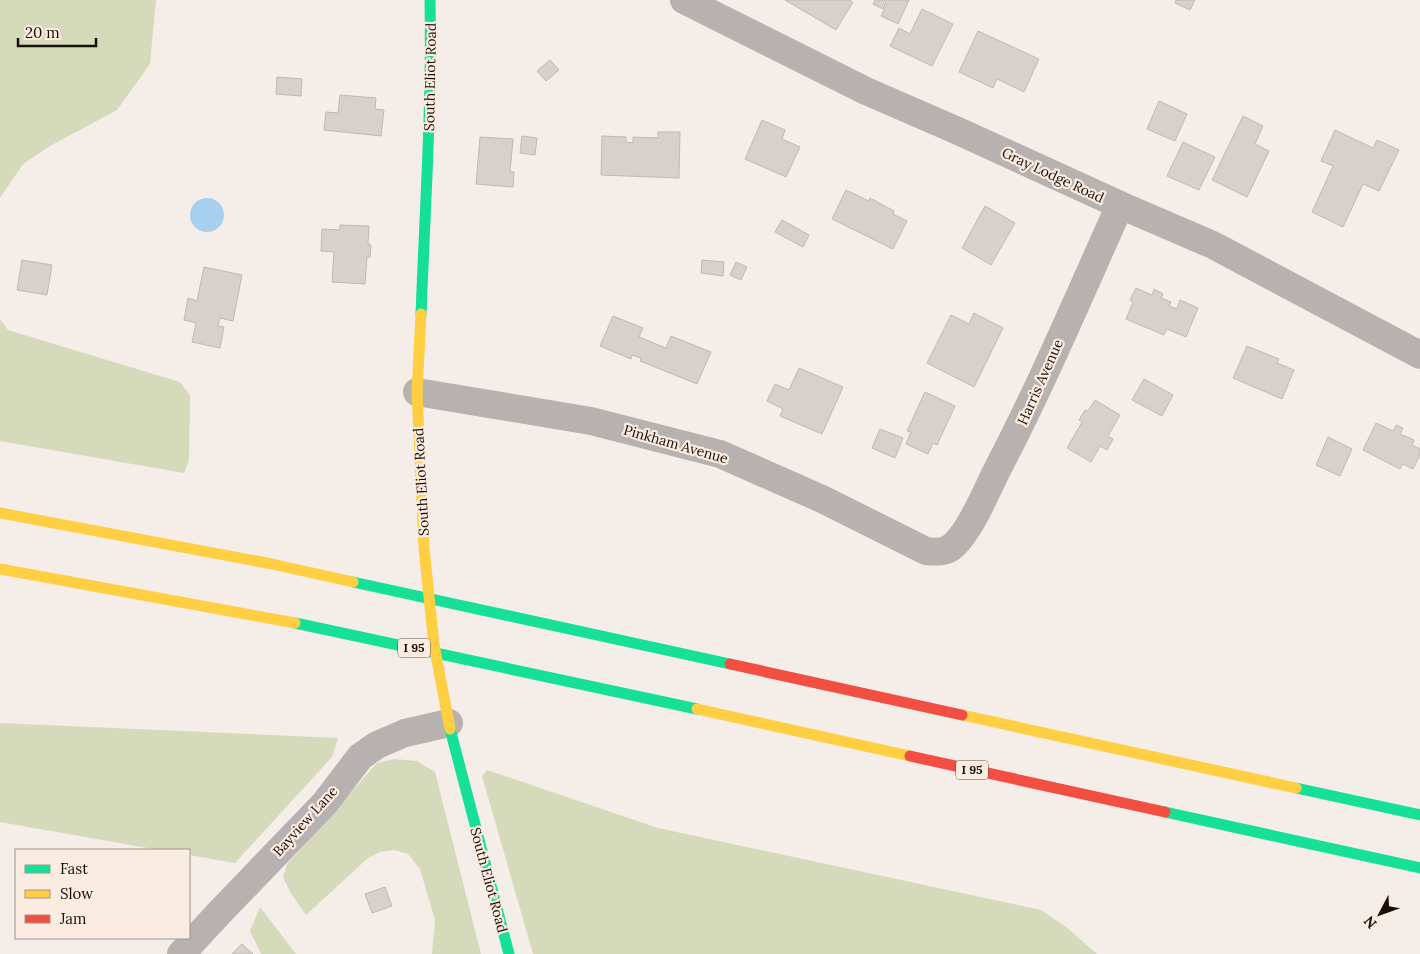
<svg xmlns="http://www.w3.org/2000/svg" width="1420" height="954" font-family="Lora,serif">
<rect width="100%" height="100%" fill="#f5ede7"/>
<g fill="#d5dbba">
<polygon points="0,0 156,0 150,64 117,110 50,146 23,164 0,198"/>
<polygon points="0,319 8,330 180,382 190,395 189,460 184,473 0,441"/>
<polygon points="0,723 338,738 332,757 235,863 189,855 189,850 159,850 0,822"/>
<polygon points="394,759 417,761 435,772 481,954 432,954 435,920 420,869 408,854 394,850 380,852 368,858 306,915 290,892 283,877 287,864 377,763"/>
<polygon points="487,770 658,828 1041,910 1066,927 1097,954 533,954 482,776"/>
<polygon points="260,907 296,954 261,954 250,931"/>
</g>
<circle fill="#a7d0ef" cx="207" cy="215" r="17"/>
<g fill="#d8d0ca" stroke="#c0b8b2">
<polygon points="785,0 849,0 853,2 836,30"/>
<polygon points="875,0 887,0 883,9 873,4"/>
<polygon points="889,0 909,0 898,24 881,16"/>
<polygon points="1176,0 1195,0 1190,10 1175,3"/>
<polygon points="922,9 953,24 932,66 890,46 899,28 910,34"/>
<polygon points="978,31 1039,59 1024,92 997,79 993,88 959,72"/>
<polygon points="550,60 559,70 546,81 537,71"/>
<polygon points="277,77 302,79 301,96 276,94"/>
<polygon points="340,95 376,98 375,109 384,110 381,136 324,130 326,112 338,113"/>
<polygon points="1159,101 1187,114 1175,141 1147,129"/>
<polygon points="1243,116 1263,126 1255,144 1269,151 1247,197 1212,180"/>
<polygon points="762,120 785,130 782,139 800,147 786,177 745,159"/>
<polygon points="1335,130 1373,148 1377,140 1399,150 1379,191 1363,184 1343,227 1312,212 1333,166 1321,161"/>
<polygon points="658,132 680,132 679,178 601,175 602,136 626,137 626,142 633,143 633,137 658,138"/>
<polygon points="522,136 537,138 535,155 520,153"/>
<polygon points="480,137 513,139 510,172 514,172 513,187 476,184"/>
<polygon points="1183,142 1215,157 1199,190 1167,176"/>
<polygon points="846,190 869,201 870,198 894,211 893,214 907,221 893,249 832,219"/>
<polygon points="985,206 1015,223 991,265 962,248"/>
<polygon points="782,220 809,235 803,247 775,232"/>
<polygon points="340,225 369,226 368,244 371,245 370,257 367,257 365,284 332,282 334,252 321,251 322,229 340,230"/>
<polygon points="22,260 52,265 47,295 17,290"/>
<polygon points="702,260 724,262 723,276 701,273"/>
<polygon points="736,262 747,267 741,280 730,275"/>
<polygon points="204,267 242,275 233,321 220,318 218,326 224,327 220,348 192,342 196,323 184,320 188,298 197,301"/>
<polygon points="1136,288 1152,295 1154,289 1163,294 1161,298 1171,302 1169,306 1177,309 1180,300 1198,308 1186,337 1167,329 1164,335 1126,319 1133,302 1130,300"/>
<polygon points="974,313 1003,328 974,387 927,363 951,315 969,324"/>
<polygon points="613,316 643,328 639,337 666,348 671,336 711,352 697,384 640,361 641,358 632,355 631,359 600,346"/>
<polygon points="1247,346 1279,359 1277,363 1294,370 1282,399 1233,378"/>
<polygon points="799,368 843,387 822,434 780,416 783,409 767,401 775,384 789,390"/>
<polygon points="1144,379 1173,395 1162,416 1132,400"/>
<polygon points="925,392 955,406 937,445 933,443 928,454 906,444 911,432 907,431"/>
<polygon points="1095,400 1120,415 1108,436 1113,439 1107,450 1100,446 1091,462 1067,448 1082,422 1079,420 1085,410 1088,411"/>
<polygon points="1376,423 1393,431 1396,425 1403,428 1400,434 1414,440 1412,445 1420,449 1420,455 1413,469 1403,464 1400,469 1363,450"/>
<polygon points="880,429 903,438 895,458 872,448"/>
<polygon points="1328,437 1352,449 1340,476 1316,465"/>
<polygon points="385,887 392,906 372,913 365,894"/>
<polygon points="242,944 253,954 232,954"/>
</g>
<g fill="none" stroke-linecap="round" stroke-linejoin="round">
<g stroke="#b7b2af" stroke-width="28">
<polyline points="684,0 866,91 958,131 1120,205 1213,245 1420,355"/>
<path d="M417,392l174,29 129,33 102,45 104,52c10,1 20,2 28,-6 17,-16 32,-53 43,-75 45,-86 83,-176 123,-265"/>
<polyline points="181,954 221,911 325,803 360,757 377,745 405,733 449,723"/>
</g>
<g stroke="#16e098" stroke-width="11">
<path d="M421,314c4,-105 11,-209 9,-314"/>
<polyline points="353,582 730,664"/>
<polyline points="295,623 697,709"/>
<polyline points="450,729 509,954"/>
<polyline points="1296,788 1420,815"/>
<polyline points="1165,812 1420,868"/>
</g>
<g stroke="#ffcf43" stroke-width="11">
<polyline points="421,314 417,392 424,548 434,645 450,729"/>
<polyline points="0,513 272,564 353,582"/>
<polyline points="0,569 295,623"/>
<polyline points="697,709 910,756"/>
<polyline points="962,715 1296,788"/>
</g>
<g stroke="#f24e42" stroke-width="11">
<polyline points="730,664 962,715"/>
<polyline points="910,756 1165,812"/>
</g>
</g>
<g text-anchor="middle" stroke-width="4.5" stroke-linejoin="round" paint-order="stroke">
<g fill="#fbece1" stroke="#5c514a" stroke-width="1">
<rect x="398" y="638.5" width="32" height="19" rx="4"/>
<rect x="956" y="760.5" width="32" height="19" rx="4"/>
</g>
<g font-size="12" font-weight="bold" fill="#180f09">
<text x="414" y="652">I 95</text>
<text x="972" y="774">I 95</text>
</g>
<g font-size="14" fill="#180f09" stroke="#fbece1">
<text transform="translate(430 77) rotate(-89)" y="5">South Eliot Road</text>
<text transform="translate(1053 175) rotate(25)" y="5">Gray Lodge Road</text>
<text transform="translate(1040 382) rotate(-66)" y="5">Harris Avenue</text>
<text transform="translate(676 444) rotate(16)" y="5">Pinkham Avenue</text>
<text transform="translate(421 482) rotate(-93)" y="5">South Eliot Road</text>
<text transform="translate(305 821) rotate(-48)" y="5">Bayview Lane</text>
<text transform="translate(489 880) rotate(75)" y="5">South Eliot Road</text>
</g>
</g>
<rect x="15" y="849" width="175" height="90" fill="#fbece1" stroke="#a0948b"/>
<rect x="25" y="865" width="25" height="8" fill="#16e098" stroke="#a0948b"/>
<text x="60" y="874" font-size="15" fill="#180f09">Fast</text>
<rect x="25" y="890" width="25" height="8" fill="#ffcf43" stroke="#a0948b"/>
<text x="60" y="899" font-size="15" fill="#180f09">Slow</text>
<rect x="25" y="915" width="25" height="8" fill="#f24e42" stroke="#a0948b"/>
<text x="60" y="924" font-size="15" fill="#180f09">Jam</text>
<g transform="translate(1380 914) rotate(229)" stroke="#fbece1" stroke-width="4" paint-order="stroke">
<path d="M0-4L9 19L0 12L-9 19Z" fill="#180f09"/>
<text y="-8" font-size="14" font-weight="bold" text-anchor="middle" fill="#180f09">N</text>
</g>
<path d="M18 38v8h78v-8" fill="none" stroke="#180f09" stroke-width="2.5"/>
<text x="25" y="38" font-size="15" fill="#180f09" stroke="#fbece1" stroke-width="4" paint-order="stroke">20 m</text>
</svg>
